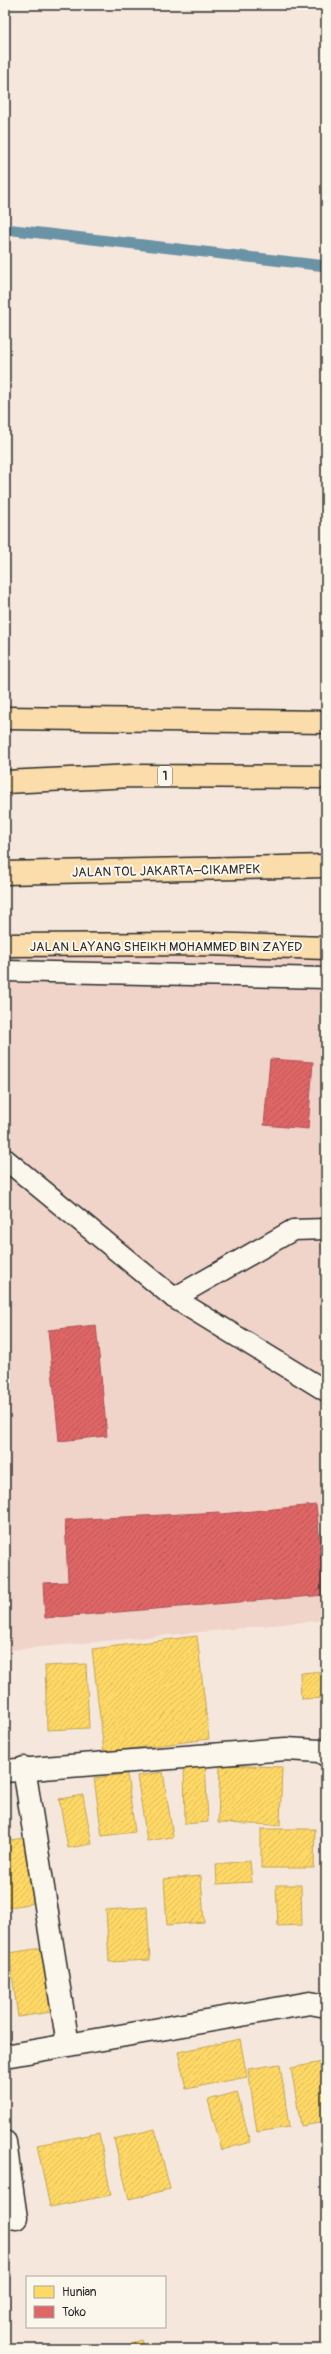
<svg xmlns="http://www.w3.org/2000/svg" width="331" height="2354" font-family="Pangolin,sans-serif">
<defs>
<pattern id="homes-hatch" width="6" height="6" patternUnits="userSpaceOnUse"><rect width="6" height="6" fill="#ffd966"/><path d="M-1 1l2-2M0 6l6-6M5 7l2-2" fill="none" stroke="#dbba59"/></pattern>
<pattern id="shops-hatch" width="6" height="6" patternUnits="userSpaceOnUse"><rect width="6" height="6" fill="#e06666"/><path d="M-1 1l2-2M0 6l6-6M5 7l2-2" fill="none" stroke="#b65454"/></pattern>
</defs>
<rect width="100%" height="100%" fill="#f6e7dd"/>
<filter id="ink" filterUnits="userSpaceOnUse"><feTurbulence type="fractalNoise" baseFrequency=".025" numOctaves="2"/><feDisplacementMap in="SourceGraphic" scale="8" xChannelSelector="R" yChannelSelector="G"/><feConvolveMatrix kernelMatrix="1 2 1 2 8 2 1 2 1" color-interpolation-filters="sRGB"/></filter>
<g filter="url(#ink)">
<polygon fill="#f0d4ca" points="326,939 326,1620 11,1650 5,1700 5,941"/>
<g fill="url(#homes-hatch)" stroke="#bfa554">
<polygon points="197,1636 209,1739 104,1752 92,1649"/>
<polygon points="86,1664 89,1728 47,1730 45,1666"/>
<polygon points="326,1671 326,1698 301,1699 300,1673"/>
<polygon points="184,1761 205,1761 208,1822 185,1824"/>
<polygon points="220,1765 282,1767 280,1825 218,1823"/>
<polygon points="163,1772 173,1837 147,1841 137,1776"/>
<polygon points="127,1774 135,1832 102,1836 94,1778"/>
<polygon points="83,1795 92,1844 68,1848 59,1799"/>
<polygon points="261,1829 315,1829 314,1868 261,1868"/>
<polygon points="23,1838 34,1903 5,1908 5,1841"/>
<polygon points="250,1861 252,1882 217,1884 216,1864"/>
<polygon points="201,1876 204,1922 167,1925 164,1879"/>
<polygon points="276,1885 301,1885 302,1925 278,1926"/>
<polygon points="147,1907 150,1960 109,1962 106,1910"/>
<polygon points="42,1948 51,2012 18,2017 9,1953"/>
<polygon points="240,2039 247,2077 186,2089 178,2052"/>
<polygon points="322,2062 326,2081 326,2122 301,2126 291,2068"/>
<polygon points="280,2064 289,2127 257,2132 248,2069"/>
<polygon points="237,2092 250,2142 222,2150 208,2100"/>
<polygon points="155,2129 170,2189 129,2199 114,2139"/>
<polygon points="99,2133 111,2195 50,2207 37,2145"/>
<polygon points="141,2340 144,2349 118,2349"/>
</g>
<g fill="url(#shops-hatch)" stroke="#aa5454">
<polygon points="270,1059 313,1062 308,1129 264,1125"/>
<polygon points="96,1325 107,1436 59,1441 48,1330"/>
<polygon points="316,1505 322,1560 321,1534 326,1534 326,1595 45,1618 43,1583 68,1582 65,1520 220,1512 221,1514"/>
</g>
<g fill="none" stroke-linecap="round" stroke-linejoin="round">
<polyline stroke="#6b93a6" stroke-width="11" points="5,229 326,266"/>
<defs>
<g id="lane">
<polyline points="5,971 326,978"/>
<polyline points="5,1159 174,1298 326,1391"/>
<polyline points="174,1298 293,1230 326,1229"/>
</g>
<g id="street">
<polyline points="24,1768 68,2045"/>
<polyline points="5,1771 286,1749 320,1751 326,1755"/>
<polyline points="5,2056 310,2003 326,2006"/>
<polyline points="5,2142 16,2218"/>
</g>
<g id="highway">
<polyline points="5,718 326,722"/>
<polyline points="5,782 133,776 326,777"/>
<polyline points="5,873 326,866"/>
<polyline points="5,945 206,944 326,948"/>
</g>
</defs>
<use href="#lane" stroke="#2b2b2b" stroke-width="23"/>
<use href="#street" stroke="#2b2b2b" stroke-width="25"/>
<use href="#highway" stroke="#2b2b2b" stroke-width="25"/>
<use href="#lane" stroke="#fbf7ec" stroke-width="20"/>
<use href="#street" stroke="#fbf7ec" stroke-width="22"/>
<use href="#highway" stroke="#faddab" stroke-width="22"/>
</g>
</g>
<g text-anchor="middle" stroke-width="4" stroke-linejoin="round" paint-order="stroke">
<rect fill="#fbf7ec" stroke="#696865" stroke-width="1" x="158" y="766" width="14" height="20" rx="3"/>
<g font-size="12" font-weight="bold" fill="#2b2b2b">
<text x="165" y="780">1</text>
</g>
<g font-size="13" fill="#2b2b2b" stroke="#fbf7ec">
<text transform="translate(166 870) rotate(-1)" y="5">JALAN TOL JAKARTA–CIKAMPEK</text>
<text x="166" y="951">JALAN LAYANG SHEIKH MOHAMMED BIN ZAYED</text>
</g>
</g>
<rect width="331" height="2354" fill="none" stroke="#fbf7ec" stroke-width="20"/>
<rect x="10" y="10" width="311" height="2334" fill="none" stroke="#2b2b2b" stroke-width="1.5" filter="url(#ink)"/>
<rect x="26" y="2276" width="140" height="52" fill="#fbf7ec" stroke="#a8a59f"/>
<rect x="34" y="2286" width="20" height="12" fill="#ffd966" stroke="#a8a59f"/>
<text x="62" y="2296" font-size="12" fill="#2b2b2b">Hunian</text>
<rect x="34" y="2306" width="20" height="12" fill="#e06666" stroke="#a8a59f"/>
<text x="62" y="2316" font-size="12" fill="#2b2b2b">Toko</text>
</svg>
